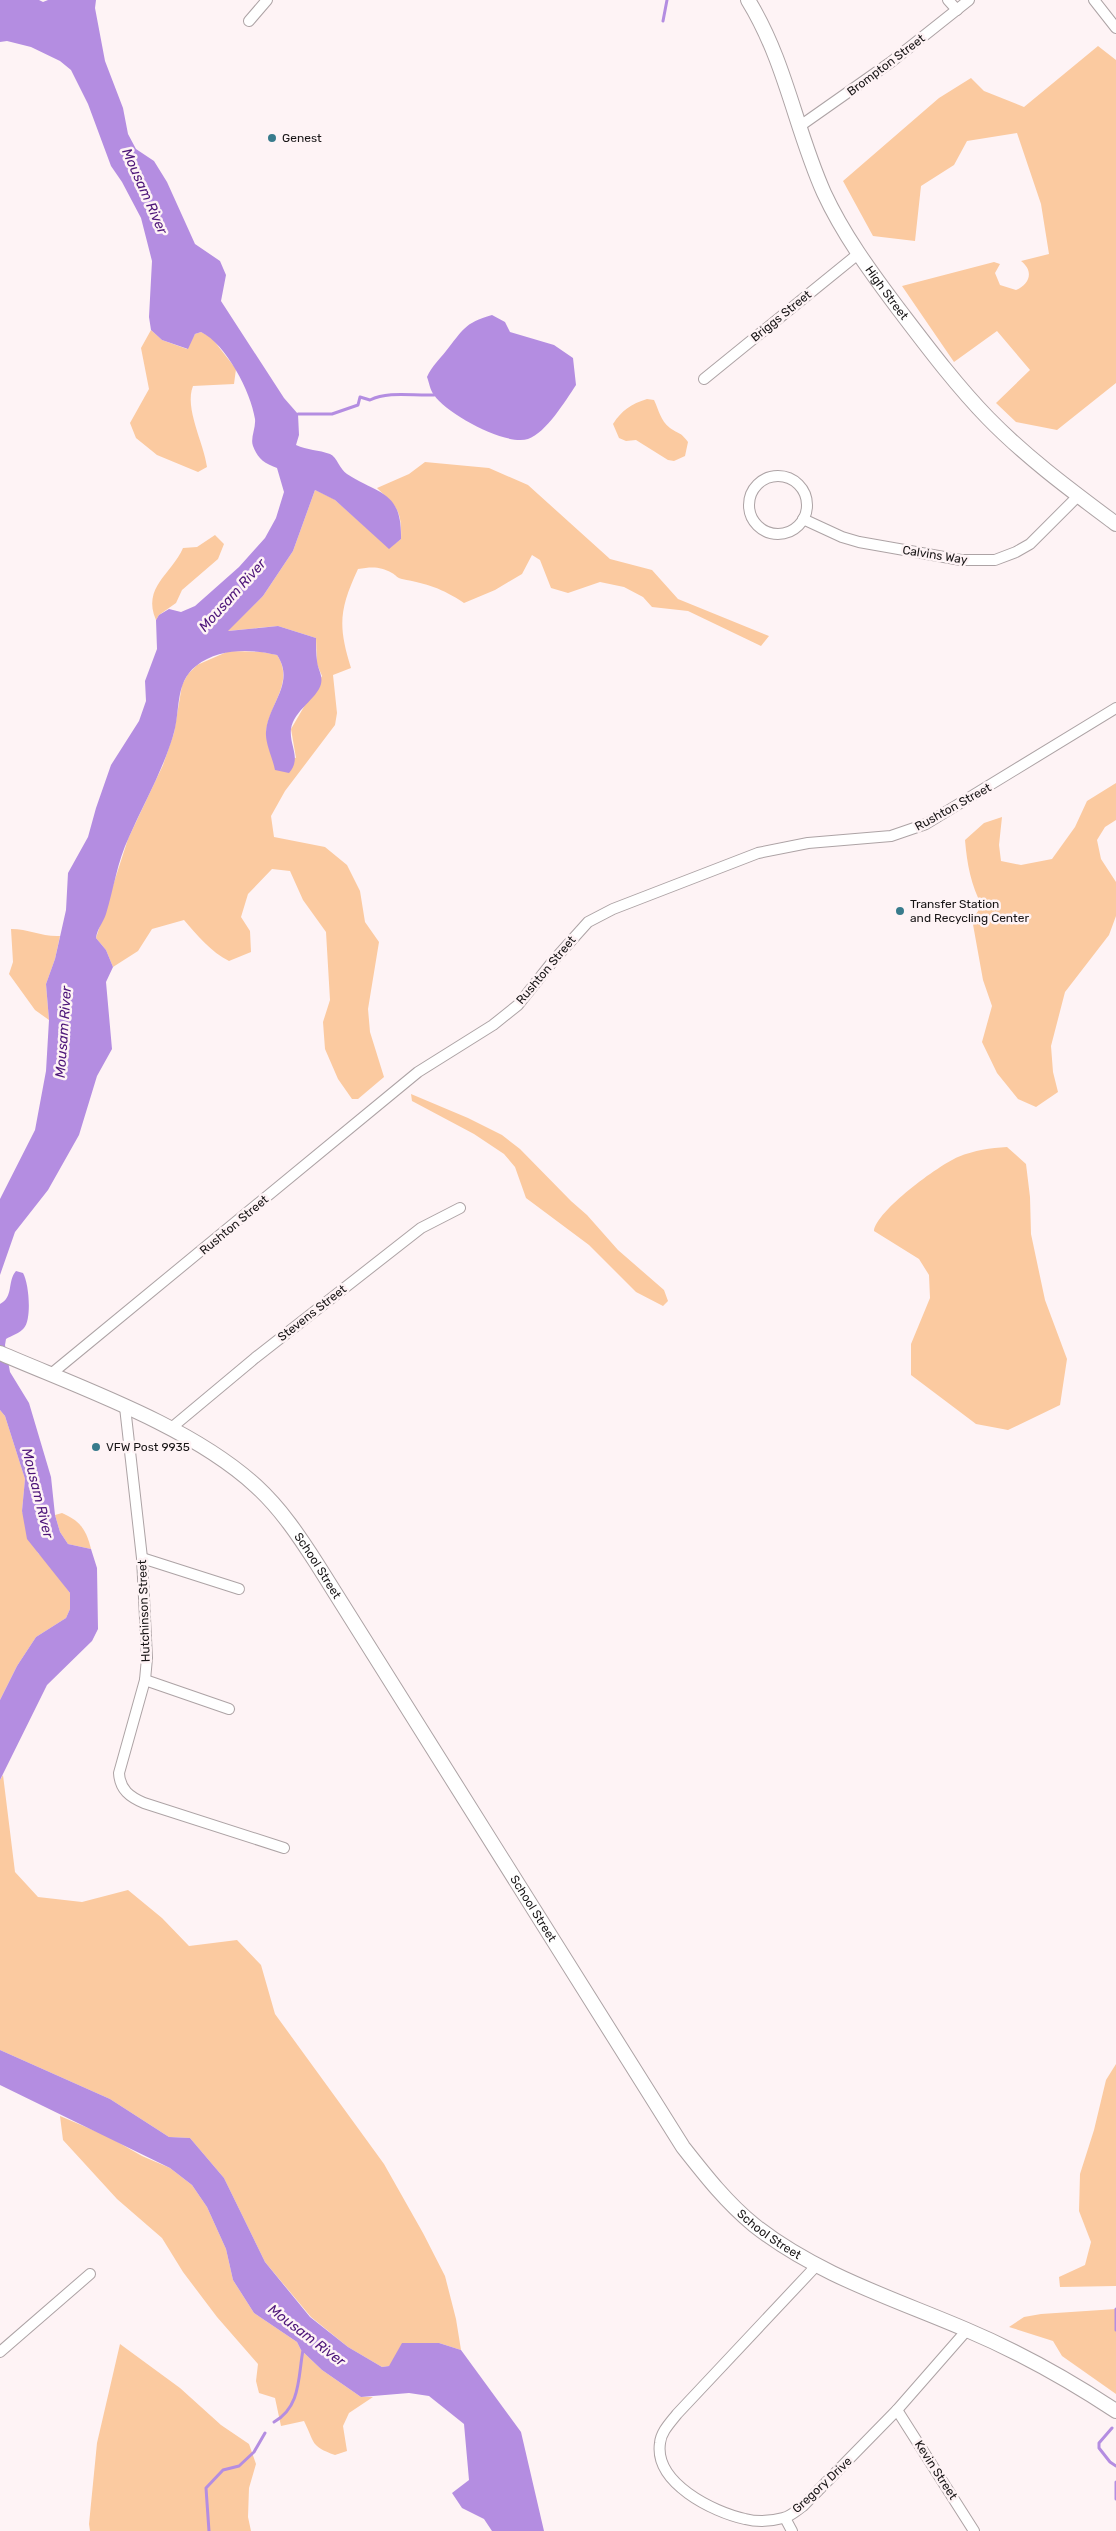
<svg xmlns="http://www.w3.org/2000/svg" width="1116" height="2531" font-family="Rubik,sans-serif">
<rect width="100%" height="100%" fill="#fef3f5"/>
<g fill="#fbcaa0">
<path d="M1098,46l18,14v323l-59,47 -41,-8 -20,-19 34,-33 -33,-39 -43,31 -52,-76 92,-24 6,2 -5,9 5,12 16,5c14,-6 18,-19 5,-29l28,-7 -8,-50 -24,-71 -50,8 -13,24 -33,21 -6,55 -42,-5 -30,-55 96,-83 32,-20 13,13 40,16z"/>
<path d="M151,330l11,10 25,9 8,-15 6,-2 10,5 25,32 -2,15 -41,2c-9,22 11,57 14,81l-9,5 -41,-17 -21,-17 -6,-15 19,-34 -8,-41z"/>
<path d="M647,399l7,1c5,10 6,20 16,28 8,6 10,3 18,14l-3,14 -11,5 -6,-1 -32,-20 -10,1 -7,-3 -6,-14c9,-14 18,-20 34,-25z"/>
<path d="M425,462l64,6 39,17 82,74 42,11 26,29 91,37 -8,10 -73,-35 -36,-4 -9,-10 -19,-10 -24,-5 -32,11 -17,-5 -11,-28 -8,-5 -10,19 -27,16 -31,13c-22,-15 -37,-19 -62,-24 -5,-1 -6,-4 -10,-6 -12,-7 -21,-6 -34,-4 -19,41 -20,57 -7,99l-18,7 4,38 -2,12 -50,66 -14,25 3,21 51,10 22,18 13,26 5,31 14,20 -11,67 2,23 14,45 -26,22h-6l-14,-20 -13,-30 -2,-27 7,-22 -4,-68 -23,-32 -13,-29 -18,-2 -24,25 -7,23 9,14 1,21 -22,9c-18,-9 -32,-26 -45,-41l-32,9 -14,22 -25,16 -7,-17 -10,-12 32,-99 35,-74 11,-32 8,-48 6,-11 9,-9 32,-14 33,1 15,3c18,27 -8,49 -11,77 0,6 3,13 5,19l25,7 -5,-29 31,-53 -5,-12 -1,-26 -38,-12 -51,5 36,-35 30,-45 22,-61 19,9 55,49 12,-9c1,-29 -4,-32 -24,-51l32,-14z"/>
<path d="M215,535l9,9 -6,15 -36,31 -6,13 -17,12 -3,5c-14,-33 15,-45 27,-72l14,-1z"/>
<path d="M1116,783v37l-11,7 -8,13 4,19 15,23v34l-7,19 -44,57 -14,54 2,26 5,20 -22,15 -18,-8 -21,-26 -15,-31 10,-36 -9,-26 -11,-61 10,-13c-11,-21 -15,-42 -17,-66l19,-17 18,-6 -3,28 2,16 20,4 31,-6 23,-32 12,-26z"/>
<path d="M11,929c18,0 31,8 49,7l-5,23 -9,25 3,36 -14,-10 -26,-36 4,-12z"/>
<polygon points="411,1094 468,1118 502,1135 520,1149 571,1201 587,1215 618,1250 664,1290 668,1301 663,1306 636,1292 589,1245 526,1198 515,1167 504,1154 474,1134 412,1101"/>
<path d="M1007,1147l19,17 4,33 1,37 14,66 22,59 -7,46 -52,25 -32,-6 -65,-49v-31l19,-46 -1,-23 -10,-16 -45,-28c2,-20 65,-66 84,-74 17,-7 32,-9 49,-10z"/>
<polygon points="0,1410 5,1416 25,1479 22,1511 38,1553 48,1563 70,1593 70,1609 66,1618 36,1637 17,1666 0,1700"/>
<path d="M62,1513c18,8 24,16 29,36l-23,-5 -8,-12 -5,-17z"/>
<polygon points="3,1775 15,1872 38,1897 82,1902 128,1890 162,1918 189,1946 237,1940 261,1965 275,2014 384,2164 423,2233 445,2276 456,2319 461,2350 439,2343 389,2366 382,2367 348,2347 311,2317 265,2262 224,2178 190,2138 169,2137 110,2099 0,2050 0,1780"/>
<polygon points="1116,2064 1116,2286 1060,2287 1059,2277 1085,2265 1091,2242 1079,2211 1080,2174 1094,2130 1106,2080"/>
<path d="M60,2116l47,20 35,20 28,12 22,17 15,22 19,42 7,31 21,33 43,29 4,8 21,20 39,27h12l-24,16 -6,13 4,25 -12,4c-25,-9 -20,-12 -31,-34l-23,5 -6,-28 -16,-5 -3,-12 2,-17 -41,-47 -34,-45 -21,-34 -45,-39 -54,-59z"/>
<polygon points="1116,2309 1116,2394 1062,2356 1053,2341 1009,2327 1024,2317 1041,2314"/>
<polygon points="120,2344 180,2388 221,2425 249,2444 256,2464 249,2488 248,2517 251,2531 90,2531 89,2524 97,2443"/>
</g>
<g fill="#b48de1">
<path d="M0,0h39l4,2 5,-2h48l-1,8 10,53 18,47 5,26 8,15 18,12 13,21 28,62 25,17 6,14 -5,26 63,97 14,16 1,21 -3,10c11,5 23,5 34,9 7,3 10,16 17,20 33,21 55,17 54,65l-12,10 -54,-49 -20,-10 -22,61 -30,45 -35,35 50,-5 38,12c0,8 0,16 1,23 1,9 6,14 4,23 -4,15 -27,26 -30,45 -2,17 11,29 -2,44l-14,-3c-2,-11 -10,-27 -9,-38 2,-28 30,-49 11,-77 -26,-6 -58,-7 -81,11 -22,17 -15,46 -23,70 -11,36 -29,67 -44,101 -12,25 -15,51 -23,77 -3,9 -9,15 -10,24l10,12 7,17 -7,15 6,67 -15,27 -18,59 -31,55 -33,42 -15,43v-76l35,-69 11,-59 3,-51 -3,-36 9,-25 11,-49 2,-37 20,-36 8,-29 15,-43 28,-44 7,-20 -1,-20 12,-32 -1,-29 3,-5 10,-6 12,3 14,-6 44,-39 26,-29 11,-20 8,-26 -7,-24c-13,-5 -19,-9 -24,-22 -3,-8 3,-18 2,-27 -4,-27 -29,-75 -54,-87l-6,2 -7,15 -26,-9 -11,-10 -2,-13 3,-56 -11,-43 -19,-36 -11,-16 -23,-62 -17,-34 -11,-9 -29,-14 -24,-6 -7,1z"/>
<path d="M492,315l13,7 5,10 44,13 19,13 3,27c-10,15 -30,48 -48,54 -23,7 -81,-25 -94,-44 -4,-5 -5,-13 -7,-18 5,-11 12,-17 19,-26 17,-21 18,-28 46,-36z"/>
<path d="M16,1271l7,2c6,10 9,46 1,55 -4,5 -13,8 -18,11l-1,6 5,27 19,31 22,74 4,38 5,17 8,12 23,5 6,19 1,61 -6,12 -45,44 -47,95v-80l17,-34 19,-29 30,-19 4,-9v-16l-43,-54 -5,-28 3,-32 -20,-63 -5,-6v-106c14,-7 7,-23 16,-33z"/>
<polygon points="0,2050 110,2099 169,2137 190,2138 224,2178 265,2262 310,2317 348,2347 382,2367 389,2366 402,2343 439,2343 461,2350 521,2432 544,2531 492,2531 484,2519 462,2508 452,2493 469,2480 464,2424 429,2396 409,2393 361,2397 322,2370 301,2350 297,2342 254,2313 233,2280 226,2249 207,2207 192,2185 170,2168 0,2085"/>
</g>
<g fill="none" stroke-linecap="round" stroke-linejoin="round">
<g stroke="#b48de1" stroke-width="3">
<polyline points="663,21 667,0"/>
<path d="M298,414h34l26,-9 2,-8 10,3c19,-9 42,-4 64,-5"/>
<polyline points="1116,2309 1116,2330"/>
<path d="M274,2422c27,-15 24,-45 29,-72"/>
<polyline points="1112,2428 1099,2443 1099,2448 1110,2462 1116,2466"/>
<polyline points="1116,2482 1116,2499"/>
<polyline points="209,2531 206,2488 223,2470 239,2466 254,2452 265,2433"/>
</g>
<defs>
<g id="minor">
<polyline points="948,0 957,10"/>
<polyline points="1094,0 1116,28"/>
<polyline points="249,21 267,0"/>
<polyline points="800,126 891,62 969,0"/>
<polyline points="704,379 858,254"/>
<circle cx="778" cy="505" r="29"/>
<polyline points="803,519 842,537 859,542 961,560 995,560 1016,552 1030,544 1078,496"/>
<polyline points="51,1374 418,1072 493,1025 518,1005 553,961 588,922 613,909 758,853 808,843 891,836 926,824 1116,708"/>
<path d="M125,1407l17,151 5,100 -2,22 -26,93c1,17 11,24 25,30l140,45"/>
<polyline points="170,1429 255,1358 421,1228 460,1208"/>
<polyline points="142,1558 239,1589"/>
<polyline points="145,1680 229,1709"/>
<path d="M817,2265l-140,149c-7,9 -16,18 -17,29 -6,40 53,69 85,76 12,3 27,2 38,-1 7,-1 14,-8 20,-12l94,-96 70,-80"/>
<polyline points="0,2352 90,2274"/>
<polyline points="897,2410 974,2531"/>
<polyline points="785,2518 792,2531"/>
</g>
<g id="tertiary">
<path id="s1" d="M748,0c38,62 47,128 76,193 19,41 46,78 73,114 29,38 58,77 91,111 39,40 84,73 128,106"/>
<path id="s2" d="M0,1353c81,35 191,73 256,133 25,23 43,50 61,78l366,583c22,28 43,55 71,78 63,50 141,74 213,105 52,22 102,50 149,81"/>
</g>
</defs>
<use href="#minor" stroke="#ada3a5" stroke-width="12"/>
<use href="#tertiary" stroke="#ada3a5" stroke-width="16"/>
<use href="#minor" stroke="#fff" stroke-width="10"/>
<use href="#tertiary" stroke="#fff" stroke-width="14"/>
</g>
<g fill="#387b8c" stroke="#fef3f5" stroke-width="2">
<circle cx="272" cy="138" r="5"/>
<circle cx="900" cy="911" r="5"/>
<circle cx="96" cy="1447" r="5"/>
</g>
<g text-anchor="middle" stroke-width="5" stroke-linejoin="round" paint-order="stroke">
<g font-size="12" fill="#181516" stroke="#fef3f5">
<text transform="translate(886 65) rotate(-37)" y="4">Brompton Street</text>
<text dy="4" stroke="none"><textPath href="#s1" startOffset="326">High Street</textPath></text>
<text transform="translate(781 316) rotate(-39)" y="4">Briggs Street</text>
<text transform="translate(935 555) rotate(9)" y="4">Calvins Way</text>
<text transform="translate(953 807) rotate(-29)" y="4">Rushton Street</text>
<text transform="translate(546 970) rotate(-50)" y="4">Rushton Street</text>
<text transform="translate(234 1225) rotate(-40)" y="4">Rushton Street</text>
<text transform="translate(312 1313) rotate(-38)" y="4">Stevens Street</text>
<text dy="4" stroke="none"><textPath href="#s2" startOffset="391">School Street</textPath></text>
<text transform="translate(144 1611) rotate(-92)" y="4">Hutchinson Street</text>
<text dy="4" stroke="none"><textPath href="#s2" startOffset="796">School Street</textPath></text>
<text dy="4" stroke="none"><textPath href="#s2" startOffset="1201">School Street</textPath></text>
<text transform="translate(936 2470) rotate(57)" y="4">Kevin Street</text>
<text transform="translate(822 2485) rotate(-43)" y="4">Gregory Drive</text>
</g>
<g font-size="12" fill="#181516" stroke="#fef3f5" text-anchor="start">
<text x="282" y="142">Genest</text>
<text x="910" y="908">Transfer Station<tspan x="910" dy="14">and Recycling Center</tspan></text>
<text x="106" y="1451">VFW Post 9935</text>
</g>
<g font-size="14" font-style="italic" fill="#4d1579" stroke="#fef3f5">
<text transform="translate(145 191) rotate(66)" y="5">Mousam River</text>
<text transform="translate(232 595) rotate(-48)" y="5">Mousam River</text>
<text transform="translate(63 1032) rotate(-86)" y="5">Mousam River</text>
<text transform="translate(38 1493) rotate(76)" y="5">Mousam River</text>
<text transform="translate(307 2335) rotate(37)" y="5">Mousam River</text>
</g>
</g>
</svg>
